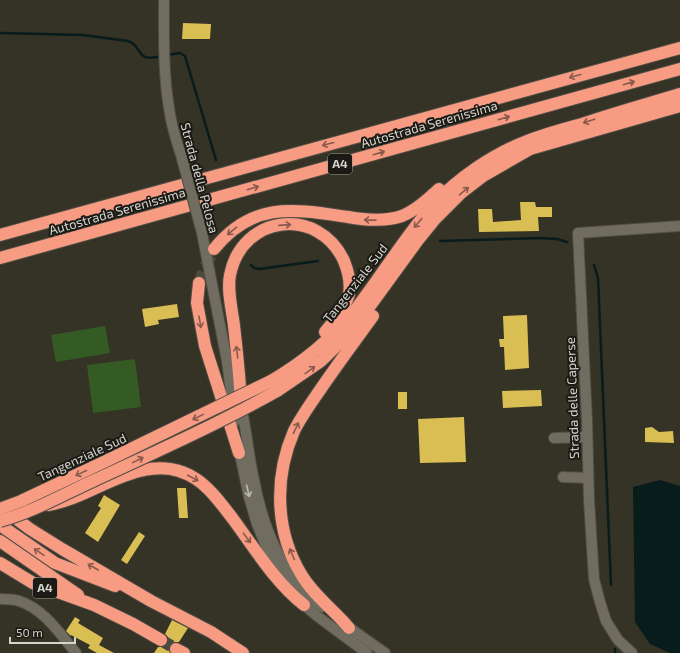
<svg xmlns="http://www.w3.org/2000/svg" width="680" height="653" font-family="'Exo 2',sans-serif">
<rect width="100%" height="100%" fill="#353226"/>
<g fill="#345b24">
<polygon points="105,326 110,353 56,362 51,335"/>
<polygon points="135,359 141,407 93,413 87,365"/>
</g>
<polygon fill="#081c1c" points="660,480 680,486 680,653 670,653 650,644 635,622 633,487"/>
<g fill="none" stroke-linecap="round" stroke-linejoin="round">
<g stroke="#081c1c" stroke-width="2.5">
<path d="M0,33l83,2 45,6c17,6 5,22 34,15"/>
<polyline points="167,55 180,53 185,56 216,160"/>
<polyline points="440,241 540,238 557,239 567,242"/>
<polyline points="251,265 254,268 259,269 318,261"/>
<polyline points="594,265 598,278 611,585"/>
<polyline points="615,649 615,653"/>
</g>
</g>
<g fill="#d9be53">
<polygon points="183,23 211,24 210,39 182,39"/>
<polygon points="520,202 535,202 536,207 552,207 552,217 538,217 539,231 479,232 478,209 492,209 493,222 521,220"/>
<polygon points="177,304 179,317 158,320 159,324 145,327 142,309"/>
<polygon points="527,315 529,368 505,370 504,347 500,347 499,339 504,339 503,316"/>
<polygon points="541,390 542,406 503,408 502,391"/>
<rect x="398" y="392" width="9" height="17"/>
<polygon points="464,417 466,462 420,463 418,419"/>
<polygon points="652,427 659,432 673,431 674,443 645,442 645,428"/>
<polygon points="177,488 186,488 188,518 179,518"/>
<polygon points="104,495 120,505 98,542 85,533 101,508 98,506"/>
<polygon points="139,532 145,536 127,564 121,560"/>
<polygon points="75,617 80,620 78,623 103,638 99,645 114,653 97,653 88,648 90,645 71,635 71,636 66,631"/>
<polygon points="172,620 188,628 179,642 175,642 170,645 169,649 170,653 154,653 158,647 164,647 168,643 168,637 165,634"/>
</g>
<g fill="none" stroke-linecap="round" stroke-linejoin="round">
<g stroke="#4d4a3f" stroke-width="12" stroke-dasharray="12 6" stroke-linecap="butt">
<polyline points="199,283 205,267 214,249"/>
<polyline points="161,640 176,649"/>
</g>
<defs>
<g id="minor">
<path d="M164,0c0,36 -1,72 5,108 2,16 7,32 12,47"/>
<polyline points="202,233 227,361 235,421"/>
<path d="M240,402c6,24 8,49 13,73 9,50 27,99 69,132"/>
<polyline points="554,438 587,437"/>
<polyline points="238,445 249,497 257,524 269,553 280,572 304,605 317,616 367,653"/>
<polyline points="563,477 588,478"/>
<path d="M0,599c6,0 13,0 19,2 25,8 41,33 57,52"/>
<polyline points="344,624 385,653"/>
<polyline points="632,653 618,640 606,621 600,602 594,579 589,500 587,421 578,233 680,226"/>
</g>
<g id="highway">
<polyline points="0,235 680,48"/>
<path d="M214,249c39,-48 79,-40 134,-32 17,3 37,5 54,-1 14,-6 26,-17 37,-27"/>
<polyline points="0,258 680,69"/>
<polyline points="199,283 197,303 205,346 239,453"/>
<path d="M271,381c31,-18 58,-40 81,-67 28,-35 51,-75 81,-109 25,-27 60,-51 94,-64 18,-7 37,-12 55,-17 32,-11 65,-20 98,-30"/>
<polyline points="277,391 321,361 351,332 418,240 435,219 461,193 483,176 530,149 680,106"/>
<path d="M241,405c-1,-27 -4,-53 -7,-79 -2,-17 -7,-35 -4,-51 12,-61 89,-69 114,-14 4,10 7,22 5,33 -4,14 -15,27 -24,38"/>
<path d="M48,505c35,-6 63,-29 96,-35 18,-4 37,-1 52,9 15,10 26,26 37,40 22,30 42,63 71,86"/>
<polyline points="6,511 30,529 62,549 151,601 211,632 243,653"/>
<polyline points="0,525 55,563 115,586"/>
<polyline points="0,541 78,595"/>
<polyline points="0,563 33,583 94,605 133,624 161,640"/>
<path d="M349,628c-15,-18 -36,-33 -48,-54 -26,-43 -27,-97 -7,-143 7,-14 17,-28 26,-41 17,-25 35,-49 53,-74"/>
<polyline points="176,649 184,653"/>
</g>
</defs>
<use href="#minor" stroke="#504e44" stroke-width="12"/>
<use href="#highway" stroke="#504e44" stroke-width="14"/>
<use href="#minor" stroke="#706d60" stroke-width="10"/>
<use href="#highway" stroke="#f79b83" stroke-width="12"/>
<defs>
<polyline id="minor-bridge" points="181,155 202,233"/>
<g id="highway-bridge">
<polyline points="0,509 21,501 106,461 271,381"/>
<path d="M0,521c33,-9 64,-27 95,-41 61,-28 123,-56 182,-89"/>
</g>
</defs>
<use href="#minor-bridge" stroke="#504e44" stroke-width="12" stroke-linecap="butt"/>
<use href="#highway-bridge" stroke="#504e44" stroke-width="14" stroke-linecap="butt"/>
<use href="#minor-bridge" stroke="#706d60" stroke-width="10"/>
<use href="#highway-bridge" stroke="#f79b83" stroke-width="12"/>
</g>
<defs><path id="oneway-shaft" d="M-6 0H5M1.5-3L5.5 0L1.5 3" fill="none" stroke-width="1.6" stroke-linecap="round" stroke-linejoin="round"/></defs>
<g stroke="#895a4c">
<use href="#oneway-shaft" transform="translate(575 76) rotate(165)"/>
<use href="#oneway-shaft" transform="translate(629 83) rotate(-16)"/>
<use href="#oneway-shaft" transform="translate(504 118) rotate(-16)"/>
<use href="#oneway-shaft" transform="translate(589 121) rotate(162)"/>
<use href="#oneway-shaft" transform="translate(328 144) rotate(165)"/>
<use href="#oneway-shaft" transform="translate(379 153) rotate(-16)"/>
<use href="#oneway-shaft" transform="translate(253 188) rotate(-16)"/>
<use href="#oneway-shaft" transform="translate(464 191) rotate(-40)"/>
<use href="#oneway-shaft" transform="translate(370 220) rotate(-179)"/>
<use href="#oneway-shaft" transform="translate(418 223) rotate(130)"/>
<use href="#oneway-shaft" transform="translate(285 225) rotate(-4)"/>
<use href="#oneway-shaft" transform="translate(232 231) rotate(141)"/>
<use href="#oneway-shaft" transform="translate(200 322) rotate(80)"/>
<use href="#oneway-shaft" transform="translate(237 352) rotate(-97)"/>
<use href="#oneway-shaft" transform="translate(310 370) rotate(-36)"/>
<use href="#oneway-shaft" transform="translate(198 417) rotate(154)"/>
<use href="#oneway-shaft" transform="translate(296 428) rotate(-64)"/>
<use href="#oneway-shaft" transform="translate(138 460) rotate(-26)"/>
<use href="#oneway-shaft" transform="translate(81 473) rotate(155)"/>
<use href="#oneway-shaft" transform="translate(193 478) rotate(28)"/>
<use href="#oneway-shaft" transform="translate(247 538) rotate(53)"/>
<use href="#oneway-shaft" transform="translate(39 552) rotate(-146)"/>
<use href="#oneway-shaft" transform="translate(292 554) rotate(-113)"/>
<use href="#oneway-shaft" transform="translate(93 567) rotate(-150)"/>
</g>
<use stroke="#bcbab2" href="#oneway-shaft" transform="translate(248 491) rotate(77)"/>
<g text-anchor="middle" stroke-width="4" stroke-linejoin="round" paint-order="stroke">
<g fill="#1b1a15" stroke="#9e9c96" stroke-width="1">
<rect x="328" y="154" width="24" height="20" rx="3"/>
<rect x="33" y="578" width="24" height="20" rx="3"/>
</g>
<g font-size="12" font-weight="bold" fill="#d6d4cd">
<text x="340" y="168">A4</text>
<text x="45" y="592">A4</text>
</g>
<g font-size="13" fill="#d6d4cd" stroke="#1b1a15">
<text transform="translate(429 124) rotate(-16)" y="5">Autostrada Serenissima</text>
<text transform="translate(200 178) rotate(75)" y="5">Strada della Pelosa</text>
<text transform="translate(117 211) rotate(-16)" y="5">Autostrada Serenissima</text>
<text transform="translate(355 283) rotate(-52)" y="5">Tangenziale Sud</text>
<text transform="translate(572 398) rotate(-92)" y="5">Strada delle Caperse</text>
<text transform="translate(82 457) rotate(-25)" y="5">Tangenziale Sud</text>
</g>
</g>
<path d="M10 637v6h65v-6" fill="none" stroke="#d6d4cd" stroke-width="2"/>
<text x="16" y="637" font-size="12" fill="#d6d4cd" stroke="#1b1a15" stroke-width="3" paint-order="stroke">50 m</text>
</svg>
